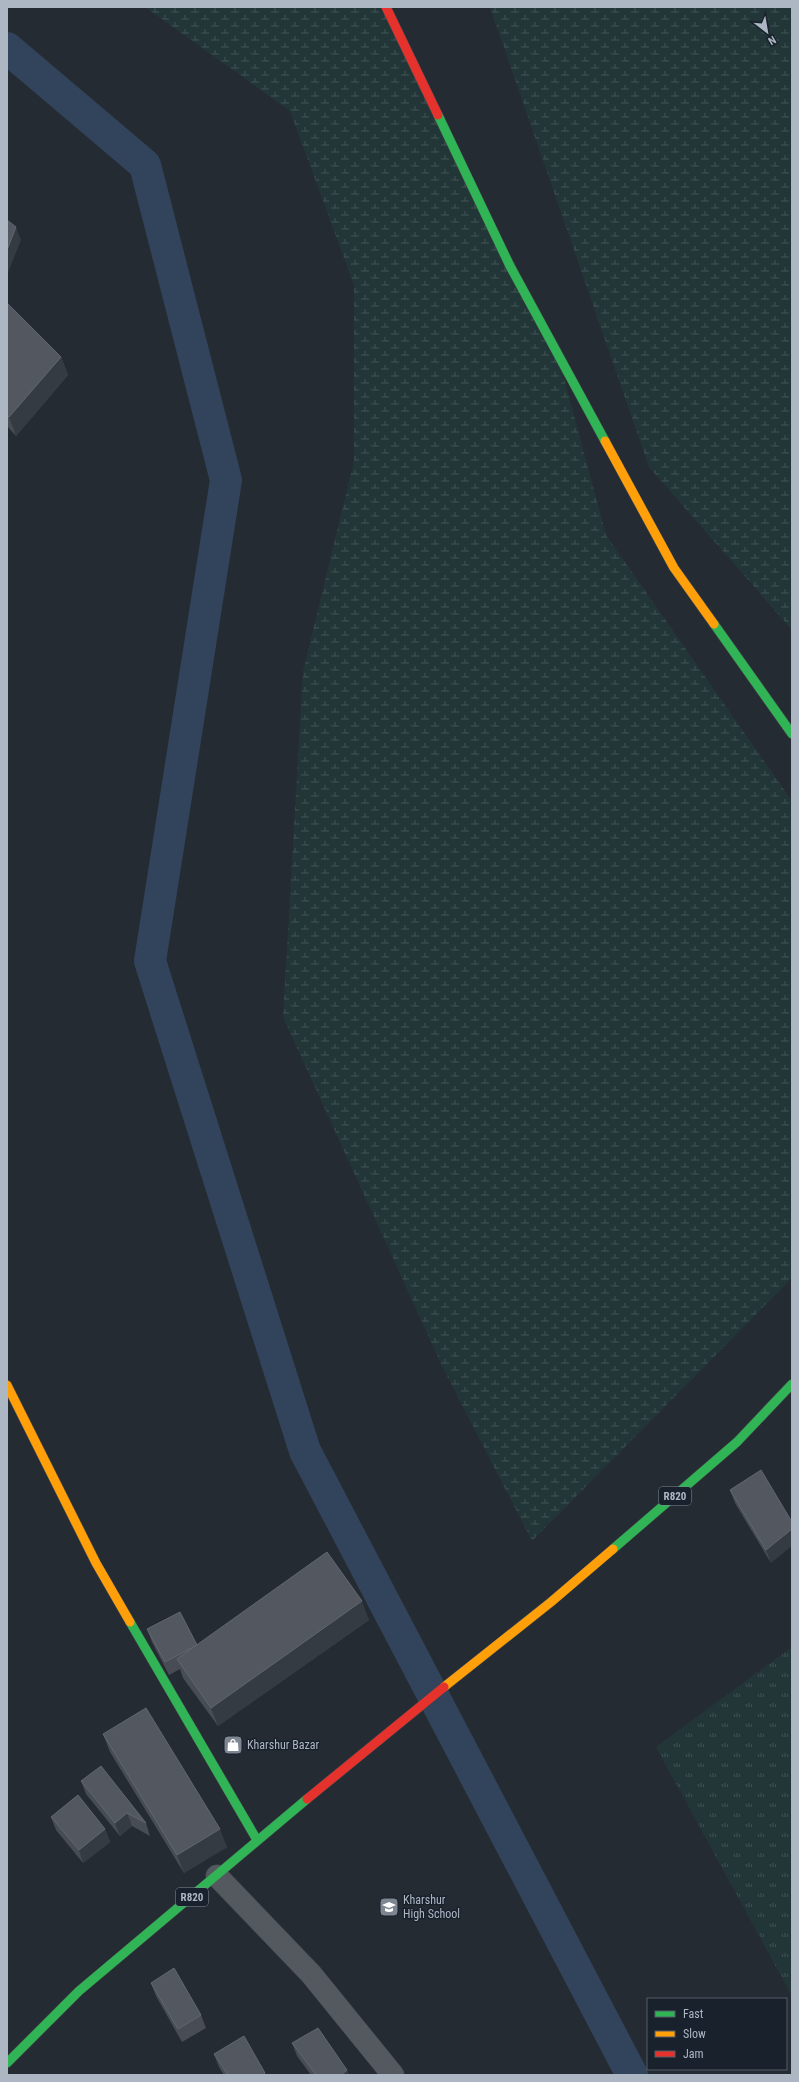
<svg xmlns="http://www.w3.org/2000/svg" width="799" height="2082" font-family="'Roboto Condensed',sans-serif">
<defs>
<pattern id="grass-tufts" width="24" height="20" patternUnits="userSpaceOnUse"><rect width="24" height="20" fill="#223638"/><path d="M3 7l-1-3M5 7V3M7 7l1-3M15 17l-1-3M17 17v-4M19 17l1-3" fill="none" stroke="#3f5153"/></pattern>
<pattern id="wetland-marsh" width="20" height="14" patternUnits="userSpaceOnUse"><rect width="20" height="14" fill="#223638"/><path d="M1 5h8M5 5V1M11 12h8M15 12V8" fill="none" stroke="#3f5153"/></pattern>
</defs>
<rect width="100%" height="100%" fill="#252b32"/>
<polygon fill="url(#grass-tufts)" points="792,1647 792,1996 656,1747"/>
<g fill="url(#wetland-marsh)">
<polygon points="145,7 382,7 553,337 606,535 792,801 792,1278 532,1541 443,1368 283,1017 303,672 354,461 354,285 290,111"/>
<polygon points="490,7 792,7 792,630 649,467"/>
</g>
<g fill="none" stroke-linecap="round" stroke-linejoin="round">
<polyline stroke="#32445b" stroke-width="32" points="7,48 145,165 226,480 150,961 305,1451 632,2075"/>
<defs>
<polyline id="street" points="217,1876 311,1974 393,2075"/>
<g id="fast">
<polyline points="438,115 510,266 605,441"/>
<polyline points="714,624 792,734"/>
<polyline points="613,1549 737,1442 792,1384"/>
<polyline points="130,1622 257,1840"/>
<polyline points="7,2063 79,1991 307,1799"/>
</g>
<g id="slow">
<polyline points="605,441 674,568 714,624"/>
<polyline points="7,1385 96,1563 130,1622"/>
<polyline points="444,1687 551,1602 613,1549"/>
</g>
<g id="jam">
<polyline points="386,7 438,115"/>
<polyline points="307,1799 444,1687"/>
</g>
</defs>
<use href="#street" stroke="#42474c" stroke-width="23"/>
<use href="#fast" stroke="#42474c" stroke-width="10"/>
<use href="#slow" stroke="#42474c" stroke-width="10"/>
<use href="#jam" stroke="#42474c" stroke-width="10"/>
<use href="#street" stroke="#545960" stroke-width="22"/>
<use href="#fast" stroke="#30b455" stroke-width="9"/>
<use href="#slow" stroke="#ff9f0a" stroke-width="9"/>
<use href="#jam" stroke="#e5322d" stroke-width="9"/>
</g>
<g fill="#484d54">
<polygon points="7,303 61,357 68,375 16,436 7,426"/>
<polygon points="761,1470 771,1563 735,1503 730,1490"/>
<polygon points="369,1620 218,1726 183,1678 180,1669 169,1675 152,1642 147,1629 197,1645"/>
<polygon points="103,1734 227,1847 184,1873 110,1752"/>
<polygon points="81,1781 146,1823 150,1836 132,1826 120,1836 86,1794"/>
<polygon points="51,1817 105,1829 110,1842 83,1863 56,1830"/>
<polygon points="151,1983 201,2015 206,2028 182,2042 156,1996"/>
<polygon points="292,2043 347,2070 349,2075 311,2075 297,2056"/>
<polygon points="214,2054 266,2075 224,2075 219,2067"/>
</g>
<g fill="#353b42">
<polygon points="16,227 21,240 7,275 7,250"/>
<polygon points="61,357 68,375 16,436 9,417"/>
<polygon points="792,1529 792,1546 771,1563 766,1550"/>
<polygon points="362,1601 369,1620 218,1726 211,1708"/>
<polygon points="127,1813 132,1826 120,1836 115,1823"/>
<polygon points="105,1829 110,1842 83,1863 79,1850"/>
<polygon points="220,1829 227,1847 184,1873 177,1855"/>
<polygon points="347,2070 349,2075 341,2075"/>
</g>
<g fill="#535860" stroke="#616770">
<polygon points="7,220 16,227 7,250"/>
<polygon points="7,303 61,357 9,417 7,415"/>
<polygon points="761,1470 792,1522 792,1529 766,1550 730,1490"/>
<polygon points="327,1552 362,1601 211,1708 177,1659"/>
<polygon points="180,1612 197,1645 165,1662 147,1629"/>
<polygon points="146,1708 220,1829 177,1855 103,1734"/>
<polygon points="101,1766 146,1823 127,1813 115,1823 81,1781"/>
<polygon points="78,1795 105,1829 79,1850 51,1817"/>
<polygon points="174,1968 201,2015 178,2029 151,1983"/>
<polygon points="318,2028 347,2070 341,2075 316,2075 292,2043"/>
<polygon points="244,2036 265,2073 263,2075 228,2075 214,2054"/>
</g>
<defs>
<symbol id="shop-square" viewBox="-11 -11 22 22"><rect x="-9" y="-9" width="18" height="18" rx="4" fill="#7d8691" stroke="#19212c"/><path d="M-5-2.5h2.3a2.7 3.5 0 0 1 5.4 0H5L5.5 6h-11ZM-1.5-2.5h3a1.5 2.3 0 0 0-3 0Z" fill="#fff"/></symbol>
<symbol id="school-square" viewBox="-11 -11 22 22"><rect x="-9" y="-9" width="18" height="18" rx="4" fill="#7d8691" stroke="#19212c"/><path d="M0-5L7-2L0 1L-7-2ZM-4 1L0 2.5L4 1V4Q0 6-4 4Z" fill="#fff"/></symbol>
</defs>
<g fill-rule="evenodd">
<use href="#shop-square" x="222" y="1734" width="22" height="22"/>
<use href="#school-square" x="378" y="1896" width="22" height="22"/>
</g>
<g text-anchor="middle" stroke-width="3" stroke-linejoin="round" paint-order="stroke">
<g fill="#19212c" stroke="#818a96" stroke-width="1">
<rect x="659" y="1487" width="32" height="18" rx="3"/>
<rect x="176" y="1888" width="32" height="18" rx="3"/>
</g>
<g font-size="11" font-weight="bold" fill="#adb7c4">
<text x="675" y="1500">R820</text>
<text x="192" y="1901">R820</text>
</g>
<g font-size="12" fill="#adb7c4" stroke="#19212c" text-anchor="start">
<text x="247" y="1749">Kharshur Bazar</text>
<text x="403" y="1904">Kharshur<tspan x="403" dy="14">High School</tspan></text>
</g>
</g>
<rect width="799" height="2082" fill="none" stroke="#adb7c4" stroke-width="16"/>
<rect x="647" y="1998" width="140" height="72" fill="#19212c" stroke="#545d69"/>
<rect x="655" y="2011" width="20" height="6" fill="#30b455" stroke="#545d69"/>
<text x="683" y="2018" font-size="12" fill="#adb7c4">Fast</text>
<rect x="655" y="2031" width="20" height="6" fill="#ff9f0a" stroke="#545d69"/>
<text x="683" y="2038" font-size="12" fill="#adb7c4">Slow</text>
<rect x="655" y="2051" width="20" height="6" fill="#e5322d" stroke="#545d69"/>
<text x="683" y="2058" font-size="12" fill="#adb7c4">Jam</text>
<g transform="translate(767 32) rotate(149)" stroke="#19212c" stroke-width="3" paint-order="stroke">
<path d="M0-3L7 15L0 10L-7 15Z" fill="#adb7c4"/>
<text y="-6" font-size="11" font-weight="bold" text-anchor="middle" fill="#adb7c4">N</text>
</g>
</svg>
